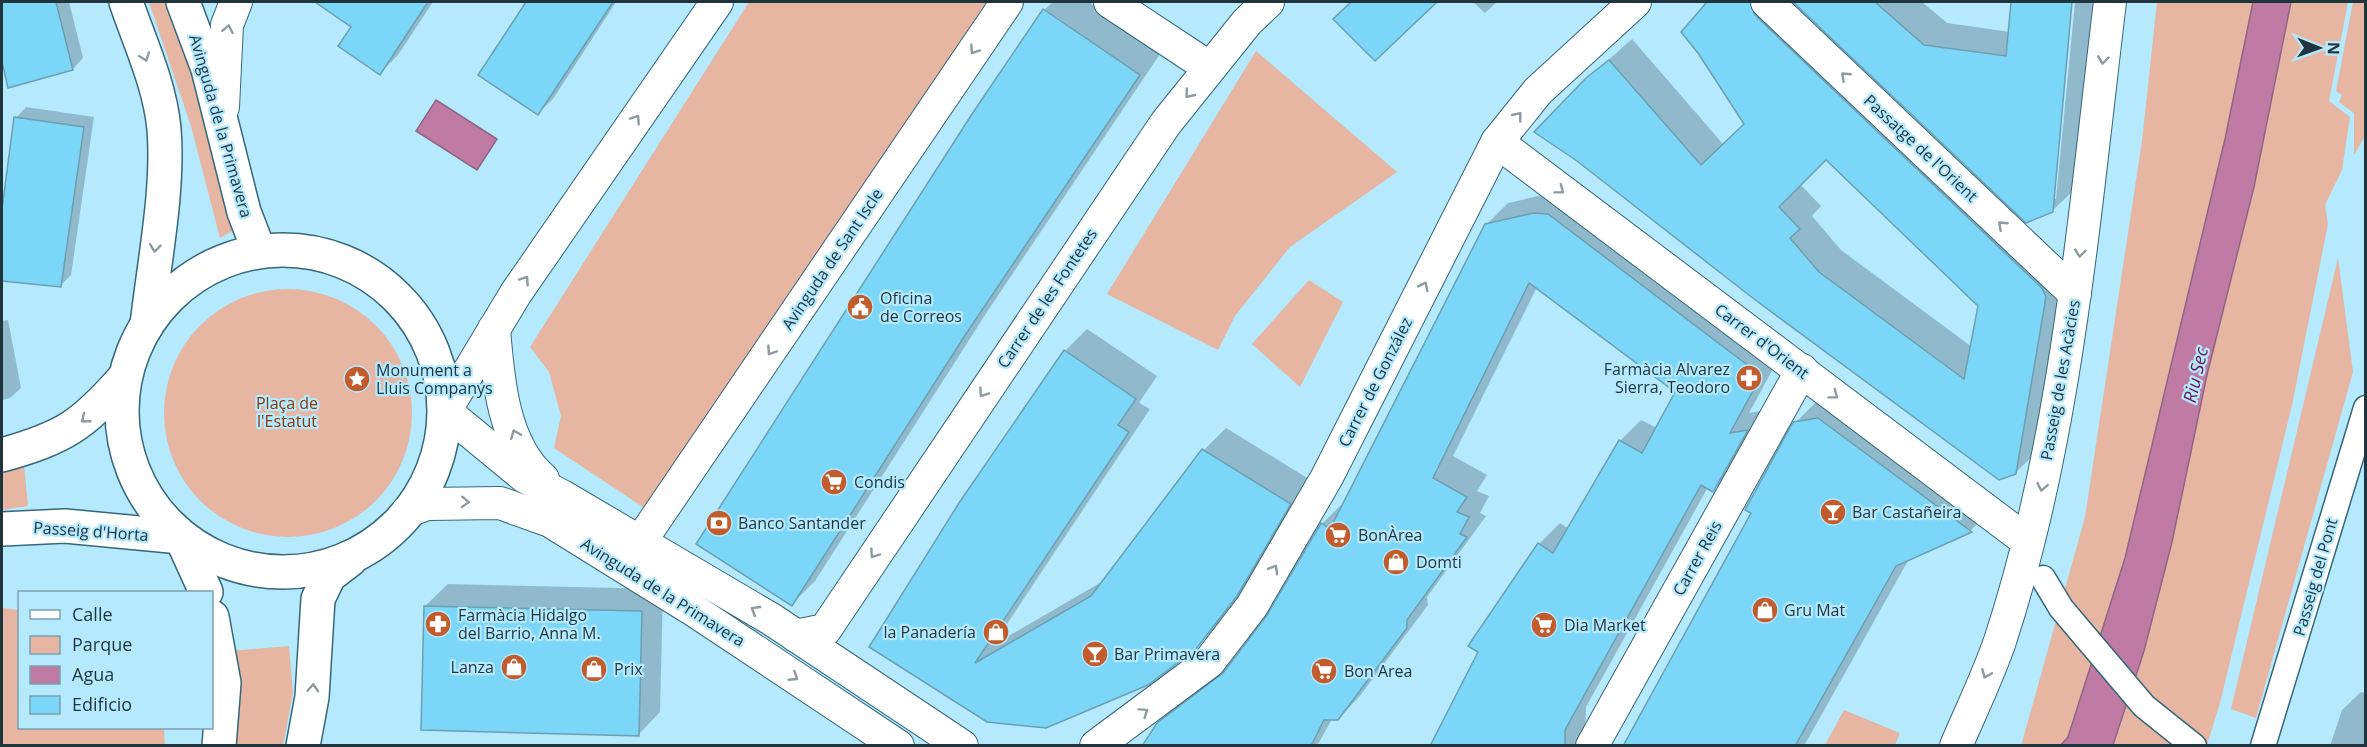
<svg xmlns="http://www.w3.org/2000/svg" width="2367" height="747" font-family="'Open Sans',sans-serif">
<rect width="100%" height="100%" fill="#b4e9fe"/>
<g fill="#e6b6a2">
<polygon points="149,2 167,2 190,69 234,230 220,238 191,126"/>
<polygon points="749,2 1007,2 658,517 554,448 561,416 549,372 530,347"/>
<polygon points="2157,2 2348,2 2329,101 2350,117 2342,170 2325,205 2328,224 2292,405 2220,703 2207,745 2021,746 2085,517 2142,141"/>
<polygon points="2353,2 2366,2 2365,136 2354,155 2354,113 2339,102 2342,95 2336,91"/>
<polygon points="1256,51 1397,172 1290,247 1235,316 1218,350 1107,294"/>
<polygon points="2338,258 2353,372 2256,718 2231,709"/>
<polygon points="1309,280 1343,302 1300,387 1252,344"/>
<circle cx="288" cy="413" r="124"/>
<polygon points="24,465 28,506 2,510 2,471"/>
<polygon points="2,608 19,610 20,728 164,728 165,745 2,745"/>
<polygon points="289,646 293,693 283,745 235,745 237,678 230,651"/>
<polygon points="1844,710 1900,733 1895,745 1825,745"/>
</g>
<g fill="#bf7ba3" stroke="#8f6684" stroke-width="1.5">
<polygon points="2253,2 2291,2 2254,187 2207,375 2172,542 2144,651 2113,745 2060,746 2068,737 2125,558 2225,139"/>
<polygon points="436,100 497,139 477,170 416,131"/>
</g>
<g fill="#0003" fill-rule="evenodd">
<polygon points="2,2 69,2 83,58 73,69 9,86 2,56"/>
<polygon points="320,2 433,2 398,55 380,73 353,26"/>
<polygon points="528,2 616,2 553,99 538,113 480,74"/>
<polygon points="1053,2 1089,2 1162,51 987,312 815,581 792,604 1044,10"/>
<polygon points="1352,2 1435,2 1375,59 1335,19"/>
<polygon points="1473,2 1497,2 1485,13"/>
<path d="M1702,2h83l279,264 -26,185 -23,22 -428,-394 45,-40 91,105 22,-20 -39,-119zM1826,158l153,148 -7,41 -131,-97 -29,-34 9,-10 -21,-22z"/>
<polygon points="1795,2 1922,2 1947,23 2010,32 2012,2 2072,2 2053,199 2056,199 2075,2 2093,2 2075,189 2052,211 2027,221"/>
<polygon points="26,107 94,117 71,275 60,286 2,279 2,219 16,118"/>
<polygon points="1556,192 1774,367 1749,413 1767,410 1734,469 1713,490 1708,487 1586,707 1585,746 1432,746 1539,544 1560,523 1569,529 1620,441 1641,420 1657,428 1677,391 1537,287 1453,456 1487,475 1477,491 1489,496 1480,513 1486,516 1427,597 1428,605 1359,697 1338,719 1332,719 1317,746 1144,746 1158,724 1180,702 1234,661 1269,616 1322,524 1343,503 1486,225 1508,203"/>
<polygon points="8,320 21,388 10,398 2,400 2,321"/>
<polygon points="1087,329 1157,376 1139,403 1150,409 993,645 1105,580 1204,450 1226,428 1312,481 1259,572 1218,625 1195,648 1045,727 871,647 1065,351"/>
<polygon points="1819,399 1994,507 1971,530 1909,559 1804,746 1624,746 1753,512 1795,423"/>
<polygon points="448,584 663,589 660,712 638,735 425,606"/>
<polygon points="2361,692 2366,693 2366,746 2330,746 2342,710"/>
</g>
<g fill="#7bd6f7" stroke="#6c9fb2" stroke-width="1.5" fill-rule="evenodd">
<polygon points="2,2 56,2 73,70 8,88 2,62"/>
<polygon points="315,2 428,2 380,75 338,46 351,27"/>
<polygon points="526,2 613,2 538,115 478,75"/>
<polygon points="1351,2 1437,2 1375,61 1333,19"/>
<path d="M1707,2h43l5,13 287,273 4,9 -30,177 -17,6 -245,-181 -177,-138 -43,-29 52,-54 23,-18 92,105 43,-41 -46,-71 -17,-21zM1826,160l152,146 -14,73 -145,-107 -29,-34 10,-9 -21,-22z"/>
<polygon points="1793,2 1875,2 1924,45 2006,56 2011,2 2072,2 2053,212 2026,223"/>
<polygon points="1043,9 1140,75 964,337 792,606 696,544 972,114"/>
<polygon points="14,117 84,127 61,287 2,281 2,209"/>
<polygon points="1534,213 1548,214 1750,367 1754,389 1730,433 1748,430 1713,492 1701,485 1565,730 1565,746 1430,746 1478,652 1468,646 1538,543 1553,553 1619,440 1642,453 1675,392 1529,283 1433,478 1467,497 1457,512 1469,517 1460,534 1467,537 1407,620 1407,628 1338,720 1324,720 1311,746 1142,746 1157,723 1223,673 1267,615 1321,523 1330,529 1485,224"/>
<polygon points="1064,350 1136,399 1118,425 1129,432 975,663 1091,596 1202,449 1291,504 1237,596 1196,649 1148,685 1046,728 987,722 869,647 959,503"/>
<polygon points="1818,418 1972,532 1896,566 1795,746 1623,746 1751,513 1745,510 1793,422"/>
<polygon points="424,606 642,611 639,736 421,730"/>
</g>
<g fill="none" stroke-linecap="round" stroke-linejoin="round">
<defs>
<g id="pedestrian">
<polyline points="2043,578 2061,608 2144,706 2194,746"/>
<polyline points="2263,746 2366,408"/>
</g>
<g id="minor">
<polyline points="717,2 516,293 445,411 525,477 562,496 771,619 962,746"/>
<polyline points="1110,2 1210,68"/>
<polyline points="1767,2 2075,294"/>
<polyline points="223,107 227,25 236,2"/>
<polyline points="1497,142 2027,541"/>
<path d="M494,329c4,50 9,116 49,150"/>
<polyline points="408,511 427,504 500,503 550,521 695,611 898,746"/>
<polyline points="640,542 1007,2"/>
<polyline points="796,636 825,630 1166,123 1247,22 1268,2"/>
<polyline points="1096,746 1209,662 1252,606 1327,477 1497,142 1538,91 1635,2"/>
<polyline points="1592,746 1802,370"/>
<path d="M1956,746c15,-35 32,-70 44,-105 67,-204 84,-427 110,-639"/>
</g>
<g id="tertiary">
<path d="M126,2c14,41 34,83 38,127 5,60 -10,134 -17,196"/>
<polyline points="183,2 208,69 244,212 259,251"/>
<circle cx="283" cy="411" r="161"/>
<path d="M2,455c63,-18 80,-29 123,-78"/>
<polyline points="2,529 65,526 181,537"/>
<polyline points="181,537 206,592"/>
<polyline points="212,617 224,683 219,746"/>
<polyline points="303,746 312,697 318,599 329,576 350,560"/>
</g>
</defs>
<use href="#pedestrian" stroke="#356779" stroke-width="27"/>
<use href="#minor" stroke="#356779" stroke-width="34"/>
<use href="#tertiary" stroke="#356779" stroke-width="36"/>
<use href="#pedestrian" stroke="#fff" stroke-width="24"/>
<use href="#minor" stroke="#fff" stroke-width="32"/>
<use href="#tertiary" stroke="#fff" stroke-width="33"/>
</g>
<defs><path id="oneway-chevron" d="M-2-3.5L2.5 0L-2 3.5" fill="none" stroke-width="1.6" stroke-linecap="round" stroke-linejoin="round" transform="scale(1.5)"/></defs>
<g stroke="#8f9a9e">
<use href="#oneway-chevron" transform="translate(228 29) rotate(-79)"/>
<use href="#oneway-chevron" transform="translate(974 50) rotate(124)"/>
<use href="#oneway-chevron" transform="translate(145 57) rotate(70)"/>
<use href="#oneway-chevron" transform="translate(2103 60) rotate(97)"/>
<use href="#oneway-chevron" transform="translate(1845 76) rotate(-137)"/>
<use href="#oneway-chevron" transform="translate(1189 94) rotate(129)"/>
<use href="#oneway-chevron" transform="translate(1518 116) rotate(-51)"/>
<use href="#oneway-chevron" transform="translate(636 119) rotate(-56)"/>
<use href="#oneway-chevron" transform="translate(1560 190) rotate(37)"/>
<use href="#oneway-chevron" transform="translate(2002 225) rotate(-137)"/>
<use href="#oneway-chevron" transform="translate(155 248) rotate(97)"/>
<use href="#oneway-chevron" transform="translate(2080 253) rotate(96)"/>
<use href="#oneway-chevron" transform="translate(525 280) rotate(-56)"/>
<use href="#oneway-chevron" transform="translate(1424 286) rotate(-63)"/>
<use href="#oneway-chevron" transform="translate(771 351) rotate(124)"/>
<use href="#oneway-chevron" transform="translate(983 393) rotate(124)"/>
<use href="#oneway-chevron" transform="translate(1834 395) rotate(37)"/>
<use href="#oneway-chevron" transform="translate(85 419) rotate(141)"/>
<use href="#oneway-chevron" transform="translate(515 434) rotate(-112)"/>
<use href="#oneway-chevron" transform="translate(2042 487) rotate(101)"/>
<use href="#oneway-chevron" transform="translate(465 502) rotate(2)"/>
<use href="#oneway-chevron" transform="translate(874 554) rotate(124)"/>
<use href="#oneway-chevron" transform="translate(1274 569) rotate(-60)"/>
<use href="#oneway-chevron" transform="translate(755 610) rotate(-149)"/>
<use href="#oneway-chevron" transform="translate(1986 674) rotate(113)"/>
<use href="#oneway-chevron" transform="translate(794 677) rotate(33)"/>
<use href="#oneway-chevron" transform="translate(313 688) rotate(-87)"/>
<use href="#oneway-chevron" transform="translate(1144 712) rotate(-35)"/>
</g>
<defs>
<symbol id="civic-disc" viewBox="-11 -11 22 22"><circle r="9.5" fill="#c25c2d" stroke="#b4e9fe"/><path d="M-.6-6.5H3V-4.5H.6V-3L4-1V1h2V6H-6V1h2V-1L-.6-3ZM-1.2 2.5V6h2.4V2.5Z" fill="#fff"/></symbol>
<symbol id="pharmacy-disc" viewBox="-11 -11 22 22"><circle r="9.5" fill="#c25c2d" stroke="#b4e9fe"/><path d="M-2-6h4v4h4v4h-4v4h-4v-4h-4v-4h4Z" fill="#fff"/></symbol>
<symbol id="sight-disc" viewBox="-11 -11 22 22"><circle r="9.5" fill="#c25c2d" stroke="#b4e9fe"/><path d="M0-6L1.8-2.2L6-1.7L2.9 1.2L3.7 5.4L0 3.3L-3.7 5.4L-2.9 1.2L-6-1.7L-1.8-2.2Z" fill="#fff"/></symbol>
<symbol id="supermarket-disc" viewBox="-11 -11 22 22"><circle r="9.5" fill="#c25c2d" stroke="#b4e9fe"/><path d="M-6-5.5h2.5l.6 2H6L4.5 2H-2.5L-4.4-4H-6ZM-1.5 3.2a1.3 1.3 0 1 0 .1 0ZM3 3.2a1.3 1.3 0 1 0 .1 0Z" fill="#fff"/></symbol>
<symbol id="bar-disc" viewBox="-11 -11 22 22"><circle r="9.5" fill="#c25c2d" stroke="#b4e9fe"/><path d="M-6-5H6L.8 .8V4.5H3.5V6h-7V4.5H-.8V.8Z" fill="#fff"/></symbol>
<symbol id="bank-disc" viewBox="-11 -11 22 22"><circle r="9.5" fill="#c25c2d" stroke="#b4e9fe"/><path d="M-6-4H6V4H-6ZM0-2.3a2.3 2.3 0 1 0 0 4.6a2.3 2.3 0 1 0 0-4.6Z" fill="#fff"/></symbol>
<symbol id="shop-disc" viewBox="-11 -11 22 22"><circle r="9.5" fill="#c25c2d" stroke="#b4e9fe"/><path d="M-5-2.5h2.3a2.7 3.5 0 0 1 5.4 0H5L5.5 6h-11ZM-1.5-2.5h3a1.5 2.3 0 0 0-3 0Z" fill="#fff"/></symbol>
</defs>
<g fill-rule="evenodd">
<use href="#civic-disc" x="845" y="292" width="30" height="30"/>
<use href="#pharmacy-disc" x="1734" y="363" width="30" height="30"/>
<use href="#sight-disc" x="342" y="364" width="30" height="30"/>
<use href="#supermarket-disc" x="819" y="467" width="30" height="30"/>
<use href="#bar-disc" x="1818" y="497" width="30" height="30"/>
<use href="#bank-disc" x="704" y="508" width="30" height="30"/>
<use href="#supermarket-disc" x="1323" y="520" width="30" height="30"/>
<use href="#shop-disc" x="1381" y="547" width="30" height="30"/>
<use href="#shop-disc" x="1750" y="595" width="30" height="30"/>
<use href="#pharmacy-disc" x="423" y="609" width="30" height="30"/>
<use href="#supermarket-disc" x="1529" y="610" width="30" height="30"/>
<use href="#shop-disc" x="981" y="617" width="30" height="30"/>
<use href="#bar-disc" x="1080" y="639" width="30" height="30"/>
<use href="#shop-disc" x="499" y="652" width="30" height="30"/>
<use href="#shop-disc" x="579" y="654" width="30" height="30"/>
<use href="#supermarket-disc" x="1309" y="656" width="30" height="30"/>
</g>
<g text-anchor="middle" stroke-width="4.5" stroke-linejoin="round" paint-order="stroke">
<g font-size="16" fill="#1f343c" stroke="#b4e9fe">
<text transform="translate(221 126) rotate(74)" y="6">Avinguda de la Primavera</text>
<text transform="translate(1921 148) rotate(43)" y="6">Passatge de l'Orient</text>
<text transform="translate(832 259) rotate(-56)" y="6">Avinguda de Sant Iscle</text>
<text transform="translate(1047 298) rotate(-56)" y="6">Carrer de les Fontetes</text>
<text transform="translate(1762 341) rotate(37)" y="6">Carrer d'Orient</text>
<text transform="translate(2060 380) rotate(-80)" y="6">Passeig de les Acàcies</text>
<text transform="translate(1375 382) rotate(-63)" y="6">Carrer de González</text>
<text transform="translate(91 531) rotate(4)" y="6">Passeig d'Horta</text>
<text transform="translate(1697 558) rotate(-61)" y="6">Carrer Reis</text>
<text transform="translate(2315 577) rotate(-74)" y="6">Passeig del Pont</text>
<text transform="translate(663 592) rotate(32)" y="6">Avinguda de la Primavera</text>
</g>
<g font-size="16" fill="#1f343c" stroke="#b4e9fe" text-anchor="start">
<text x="880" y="304">Oficina<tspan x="880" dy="18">de Correos</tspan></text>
<text x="1730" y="375" text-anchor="end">Farmàcia Alvarez<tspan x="1730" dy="18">Sierra, Teodoro</tspan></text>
<text x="376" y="376">Monument a<tspan x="376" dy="18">Lluis Companys</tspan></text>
<text x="854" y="488">Condis</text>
<text x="1852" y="518">Bar Castañeira</text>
<text x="738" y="529">Banco Santander</text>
<text x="1358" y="541">BonÀrea</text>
<text x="1416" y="568">Domti</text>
<text x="1784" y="616">Gru Mat</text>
<text x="458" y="621">Farmàcia Hidalgo<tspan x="458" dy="18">del Barrio, Anna M.</tspan></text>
<text x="1564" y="631">Dia Market</text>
<text x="976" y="638" text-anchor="end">la Panadería</text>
<text x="1114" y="660">Bar Primavera</text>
<text x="494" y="673" text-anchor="end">Lanza</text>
<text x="614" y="675">Prix</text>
<text x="1344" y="677">Bon Area</text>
</g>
<g font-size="16" fill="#8d3705" stroke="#b4e9fe">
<text x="287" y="409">Plaça de<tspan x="287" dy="18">l'Estatut</tspan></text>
</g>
<g font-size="18" font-style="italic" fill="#69184f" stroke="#b4e9fe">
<text transform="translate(2196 375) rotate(-77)" y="6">Riu Sec</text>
</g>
</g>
<rect width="2367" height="747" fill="none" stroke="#1f343c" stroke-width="6"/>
<rect x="18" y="591" width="195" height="138" fill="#b4e9fe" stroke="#78a1b0" stroke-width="1.5"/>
<rect x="30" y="610" width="30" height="9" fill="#ffffff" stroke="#78a1b0" stroke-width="1.5"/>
<text x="72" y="621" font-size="18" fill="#1f343c">Calle</text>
<rect x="30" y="636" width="30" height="18" fill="#e6b6a2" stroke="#78a1b0" stroke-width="1.5"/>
<text x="72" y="651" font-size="18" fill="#1f343c">Parque</text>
<rect x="30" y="666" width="30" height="18" fill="#bf7ba3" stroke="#78a1b0" stroke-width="1.5"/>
<text x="72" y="681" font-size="18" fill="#1f343c">Agua</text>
<rect x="30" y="696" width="30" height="18" fill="#7bd6f7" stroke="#78a1b0" stroke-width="1.5"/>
<text x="72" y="711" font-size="18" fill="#1f343c">Edificio</text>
<g transform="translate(2319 48) rotate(91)" stroke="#b4e9fe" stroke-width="4.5" paint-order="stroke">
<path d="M0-4.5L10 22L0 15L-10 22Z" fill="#1f343c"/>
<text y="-9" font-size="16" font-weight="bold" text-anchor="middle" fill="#1f343c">N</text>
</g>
</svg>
